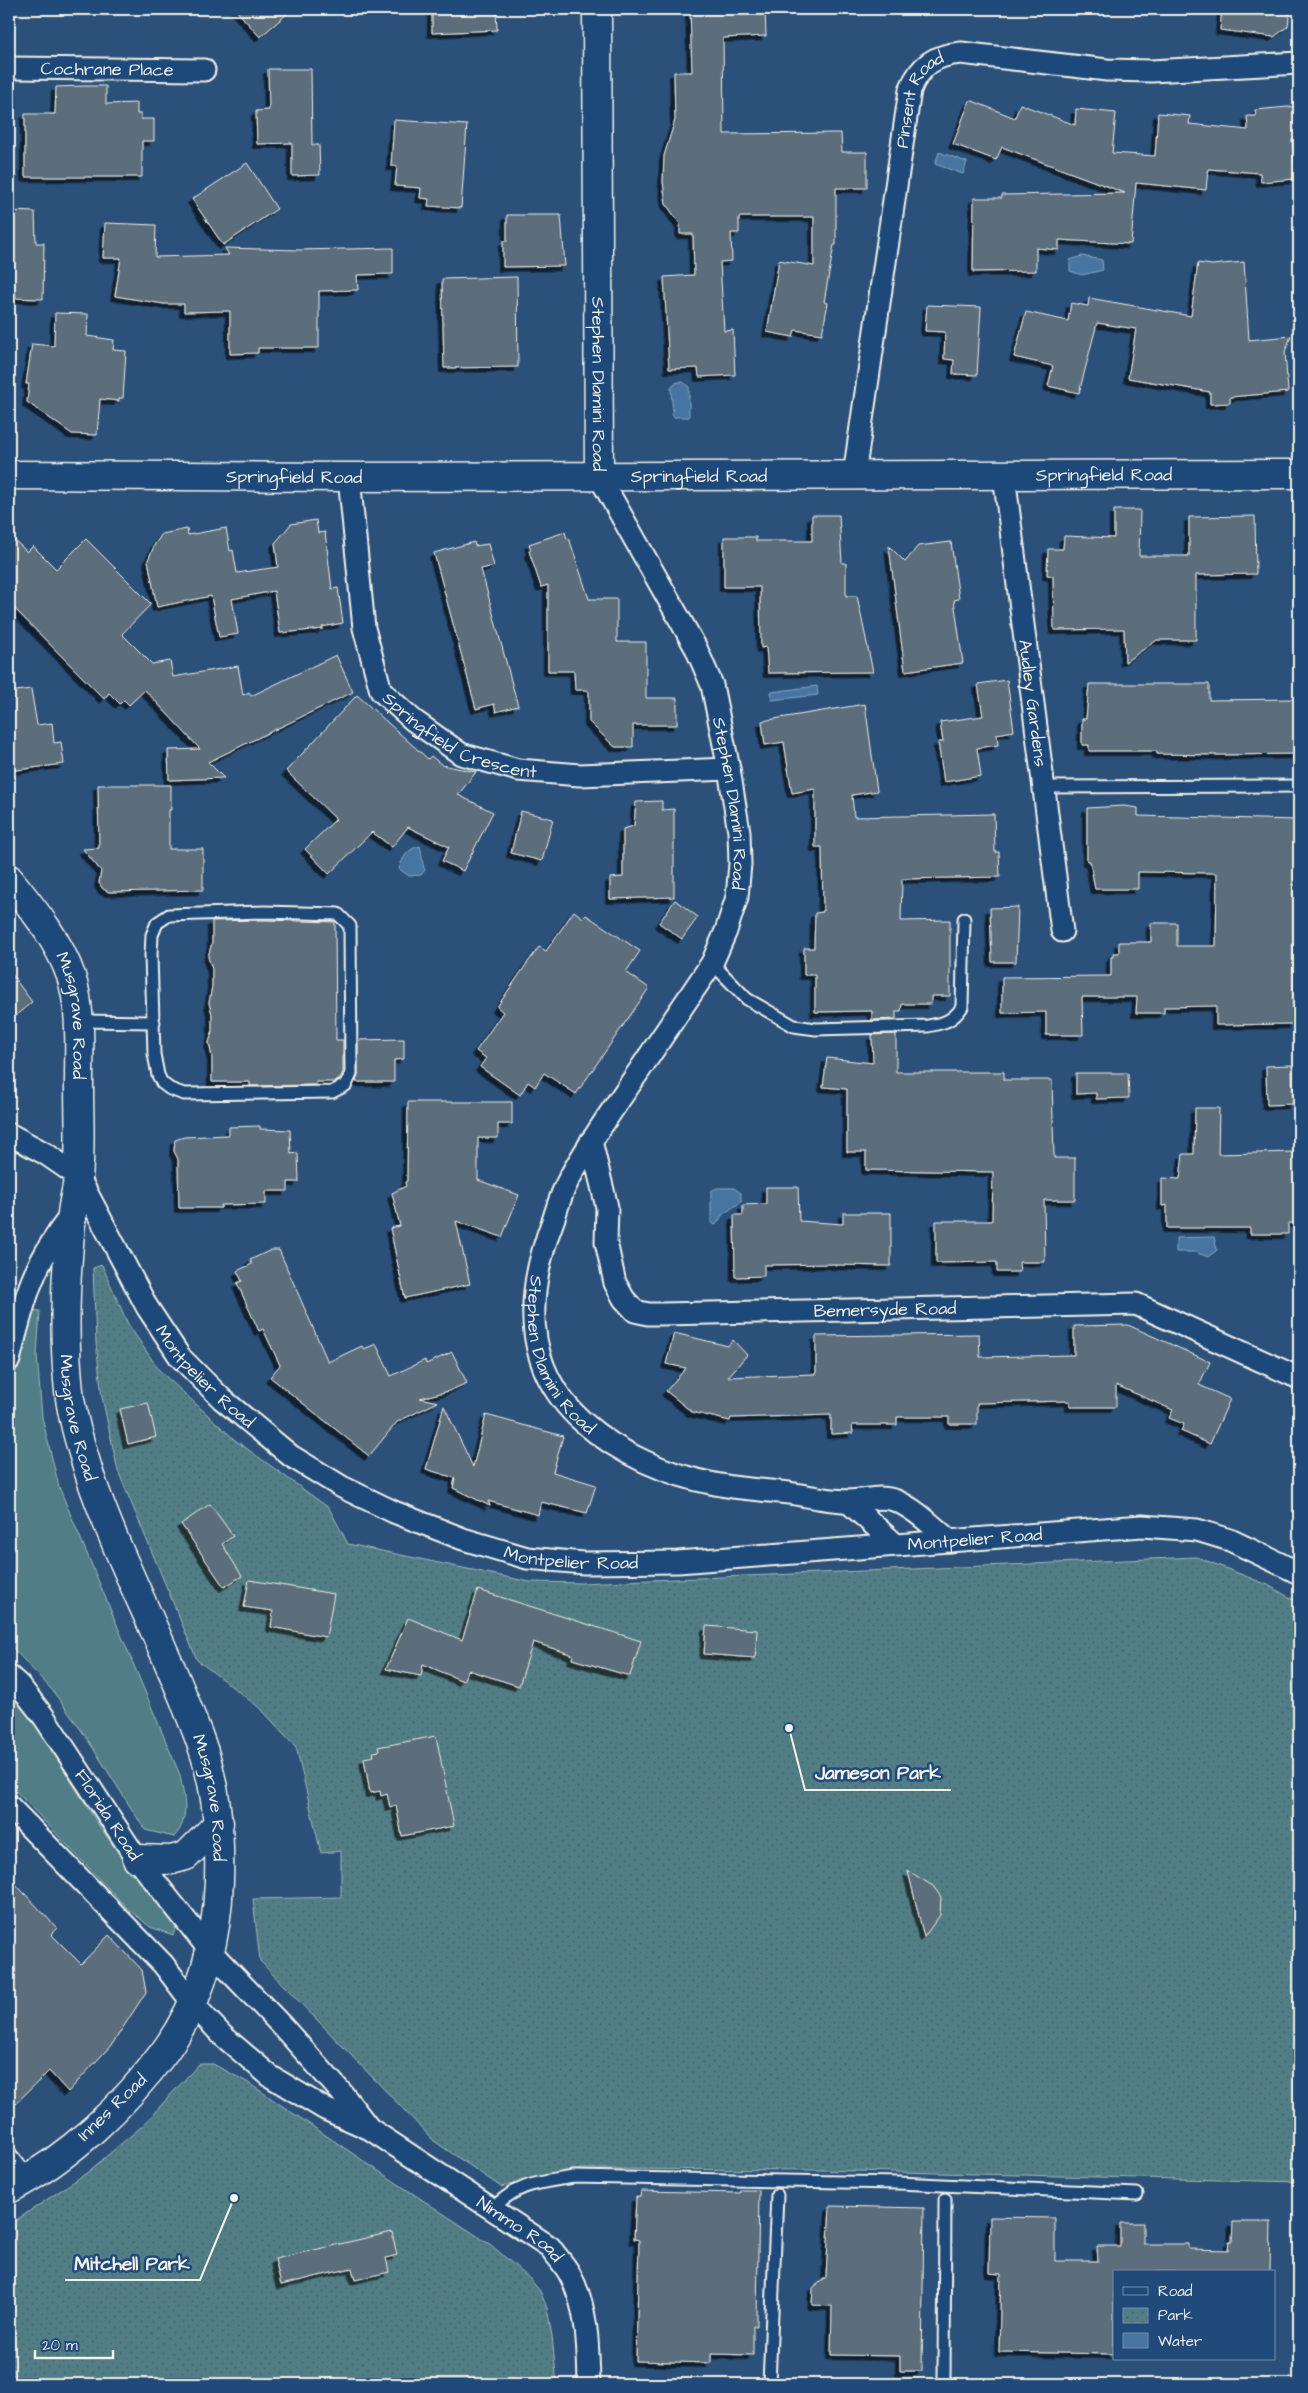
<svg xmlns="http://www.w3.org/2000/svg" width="1308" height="2393" font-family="'Architects Daughter',sans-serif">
<defs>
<pattern id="park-dots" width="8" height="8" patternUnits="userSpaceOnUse" patternTransform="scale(1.25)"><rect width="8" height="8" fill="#517e86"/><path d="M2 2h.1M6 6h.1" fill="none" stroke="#4d6669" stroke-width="1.8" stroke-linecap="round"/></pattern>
<filter id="shadow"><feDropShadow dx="-4.5" dy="4.5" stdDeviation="0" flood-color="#0009"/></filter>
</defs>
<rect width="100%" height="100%" fill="#2b517a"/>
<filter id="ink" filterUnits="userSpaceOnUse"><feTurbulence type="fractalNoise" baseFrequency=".02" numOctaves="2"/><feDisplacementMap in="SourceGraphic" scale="10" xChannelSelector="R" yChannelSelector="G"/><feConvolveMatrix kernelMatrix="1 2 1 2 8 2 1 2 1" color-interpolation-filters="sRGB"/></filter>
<g filter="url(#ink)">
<g fill="#517e86" stroke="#a2b8b7">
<path d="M31,1310l9,1 -3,44 5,62 17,70 121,288c4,23 11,43 -6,62l-29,-7 -61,-96 -32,-44 -43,-46v-247z"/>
<polygon points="9,1692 24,1706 96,1821 129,1868 178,1923 173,1935 150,1927 126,1907 9,1784"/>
</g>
<g fill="url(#park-dots)" stroke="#a2b8b7">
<polygon points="102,1265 128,1324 159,1370 235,1440 329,1508 348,1544 530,1582 580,1583 1197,1557 1268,1585 1299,1603 1299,2182 816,2170 581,2169 501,2187 434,2141 260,1961 253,1899 341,1897 341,1851 321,1853 296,1747 261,1709 197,1660 118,1471 102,1397 96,1343 93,1268"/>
<polygon points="199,2064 213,2064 247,2082 377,2170 491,2245 530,2279 540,2291 547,2308 552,2336 557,2384 9,2384 9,2225 88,2172 142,2126"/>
</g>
<g fill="#4774a2" stroke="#8ca6be">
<polygon points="939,152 967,162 963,174 935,164"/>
<polygon points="1082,256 1102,260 1103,270 1082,275 1070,271 1070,260"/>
<polygon points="677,382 683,382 689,387 689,417 673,417 671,388"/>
<polygon points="817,686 818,695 772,700 771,692"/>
<path d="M420,846c3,9 1,16 5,24l-4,5 -12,1 -10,-7c4,-12 8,-20 21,-23z"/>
<polygon points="717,1188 734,1188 741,1193 741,1202 723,1214 716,1225 711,1223 711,1191"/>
<polygon points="1214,1237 1217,1250 1208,1257 1195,1252 1176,1252 1176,1238"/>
</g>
<g fill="#5b6d7c" stroke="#f4f1e8" filter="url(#shadow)">
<polygon points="235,9 293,9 260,37"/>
<polygon points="432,9 496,9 497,30 432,33"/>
<polygon points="690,9 765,9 766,36 723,38 724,134 841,133 842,152 867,152 867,188 836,188 836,245 834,245 824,302 828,303 822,334 795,330 793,337 767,332 779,260 814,266 814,217 739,217 739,233 731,233 732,261 720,262 724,331 733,330 735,375 699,377 698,368 669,369 664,277 694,275 693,234 680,234 680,224 666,204 663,182 664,156 675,120 674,72 692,72"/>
<polygon points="1222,9 1290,9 1288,26 1274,37 1220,30"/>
<polygon points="268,69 311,69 312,145 319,145 320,175 292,176 292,143 257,144 256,111 269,110"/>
<polygon points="83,86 106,86 106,104 137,103 137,114 141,114 141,119 154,119 154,141 142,141 142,177 25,177 25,114 55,114 56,87"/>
<polygon points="970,100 1015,118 1020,104 1075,125 1076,109 1116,113 1112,153 1155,156 1158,113 1190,116 1189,124 1248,130 1247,116 1256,116 1255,110 1299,106 1299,138 1292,139 1295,179 1261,182 1260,173 1208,169 1206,190 1136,183 1131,244 1059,240 1059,250 1036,248 1036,271 973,272 974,198 1002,198 1002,195 1125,193 1002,147 996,160 953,144"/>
<polygon points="394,120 467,125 461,208 428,206 429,199 420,198 421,188 395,186 397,166 391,166"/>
<polygon points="247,163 277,209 223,245 192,199"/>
<polygon points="10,211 35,212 36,243 44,243 43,299 9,298"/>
<polygon points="507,215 561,215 565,266 503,267 503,241 507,241"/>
<polygon points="105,223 156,225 155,257 229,255 225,248 299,250 393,248 393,274 357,275 358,290 319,291 319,348 258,348 258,353 230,354 230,311 184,312 184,304 164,304 115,296 121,258 103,258"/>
<polygon points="1244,262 1249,340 1291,336 1285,352 1288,392 1230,397 1230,403 1210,404 1210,392 1128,378 1136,329 1097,323 1079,393 1048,386 1053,366 1014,357 1026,312 1068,321 1071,303 1088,306 1089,298 1191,316 1198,263 1212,265"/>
<polygon points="517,277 518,367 444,368 442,279"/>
<polygon points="927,305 981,307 977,375 953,374 954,360 944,359 945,332 925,331"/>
<polygon points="55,313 88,314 87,336 114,340 113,350 126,351 123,398 119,398 119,401 100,399 97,435 72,434 27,402 29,384 26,384 32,344 54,346"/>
<polygon points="1114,510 1140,510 1139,556 1189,556 1189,517 1255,516 1256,574 1196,575 1196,640 1157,640 1125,662 1124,629 1054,630 1053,576 1047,575 1048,549 1063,549 1064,536 1114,538"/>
<polygon points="812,515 839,515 842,563 846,563 846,596 857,596 873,672 768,673 766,647 761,648 760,587 724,587 724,537 756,537 756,541 812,541"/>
<polygon points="316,520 318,533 325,532 332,589 338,588 343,623 322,627 323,629 280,633 274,591 232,599 238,634 219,637 211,596 157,607 148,560 155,544 162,534 187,529 188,535 226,528 230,551 233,550 237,573 278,567 275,543 291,524"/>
<polygon points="565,532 567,539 569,538 589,599 617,599 617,642 646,642 646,698 677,698 677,725 633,725 633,747 615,747 589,722 589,692 587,690 575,690 574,671 548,671 548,585 541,587 529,551 531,550 529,544"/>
<polygon points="9,535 27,552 33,546 56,569 86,539 151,604 122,634 152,664 170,661 173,677 238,666 243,695 249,692 251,696 336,655 353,692 208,762 224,778 169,780 168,750 200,749 145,690 129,705 124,700 120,704 109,693 104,699 9,603"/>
<polygon points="474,542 475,546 488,544 494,566 481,569 518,706 496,712 494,704 476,709 434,553"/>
<polygon points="951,542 959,599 954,600 963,663 905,671 889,546 905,562 918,546"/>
<polygon points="1007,680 1014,731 997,734 998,745 977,748 981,776 944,782 938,742 943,742 940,722 983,716 978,684"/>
<polygon points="1089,684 1209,684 1209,700 1299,699 1299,754 1218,755 1157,754 1157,751 1089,751 1089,745 1082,745 1082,719 1086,719"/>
<polygon points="31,689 37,725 52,723 54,743 61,742 64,764 9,771 9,692"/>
<polygon points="357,695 428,759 431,756 442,765 476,772 458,795 493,812 463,871 442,861 449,847 408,827 392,847 372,832 329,874 305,849 336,819 286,771"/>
<polygon points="865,704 877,791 852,795 854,817 994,814 995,852 999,852 1000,877 902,879 901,921 950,920 950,996 931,996 931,1004 902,1004 901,1011 896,1011 896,1019 872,1020 872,1011 815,1012 815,975 804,975 804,948 814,948 815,913 823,912 822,847 815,847 815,789 792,793 784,742 765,745 762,721"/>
<polygon points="98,785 171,785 171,810 169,810 169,849 203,849 203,890 109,892 103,889 99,883 101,871 83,849 99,848"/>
<polygon points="662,801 662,810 674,809 674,897 610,899 610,878 623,877 623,829 634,826 636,802"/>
<polygon points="1124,806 1138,808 1138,816 1299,820 1299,885 1293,885 1293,1024 1216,1025 1216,1006 1164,1007 1164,1013 1136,1013 1137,997 1082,997 1083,1035 1046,1035 1046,1012 1002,1013 1002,977 1111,976 1111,957 1113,957 1113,953 1119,953 1119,942 1151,942 1151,923 1177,923 1177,946 1216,946 1217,873 1138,872 1138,889 1095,889 1090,861 1087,861 1087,808"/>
<polygon points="521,811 553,819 542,861 511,853"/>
<polygon points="675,900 698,917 682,939 659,923"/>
<polygon points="1018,907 1016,962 992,962 990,908"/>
<polygon points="574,911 583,918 586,915 640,951 626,972 649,988 576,1094 544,1073 535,1087 528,1082 520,1095 480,1067 486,1058 476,1051 503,1012 497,1007 528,962 539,947 546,951"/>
<polygon points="264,920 335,922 336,1040 343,1040 343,1072 340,1079 335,1082 316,1082 316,1085 250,1086 250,1082 212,1082 212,1057 209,1043 212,1032 212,1014 209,1003 212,986 212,969 208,957 212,943 212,921"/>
<polygon points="9,971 32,1002 9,1021"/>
<polygon points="896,1034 896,1072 1004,1072 1004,1080 1052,1080 1054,1158 1075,1158 1075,1200 1044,1200 1045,1262 1019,1262 1020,1272 997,1272 997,1262 936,1263 936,1221 992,1221 993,1172 866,1170 866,1152 847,1152 847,1089 823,1087 827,1058 873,1063 872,1035"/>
<polygon points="404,1039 404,1059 394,1060 394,1082 356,1082 358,1074 358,1040"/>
<polygon points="1292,1065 1293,1104 1267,1105 1266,1066"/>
<polygon points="1076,1073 1128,1073 1129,1098 1096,1099 1096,1093 1076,1094"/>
<polygon points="408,1102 512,1102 512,1124 498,1124 498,1138 478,1138 478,1180 519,1195 502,1237 456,1221 470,1284 405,1298 390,1228 400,1226 392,1193 406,1186 405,1182 407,1181"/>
<polygon points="1195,1108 1219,1108 1218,1154 1297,1152 1297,1223 1288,1223 1288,1234 1250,1234 1250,1228 1167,1228 1167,1205 1162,1206 1162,1178 1180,1179 1183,1154 1194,1154"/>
<polygon points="260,1126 260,1129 290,1130 291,1154 298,1153 299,1182 288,1182 288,1191 266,1191 266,1204 221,1205 221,1208 179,1208 178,1159 174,1151 175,1140 184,1137 229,1135 229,1127"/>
<polygon points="766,1187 798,1187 799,1221 843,1224 843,1213 891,1213 891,1266 835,1265 835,1264 764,1265 764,1276 735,1277 734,1215 743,1215 743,1205 766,1204"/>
<polygon points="271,1250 279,1250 328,1362 362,1346 364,1349 376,1344 391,1376 425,1360 426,1364 452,1352 467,1383 449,1391 420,1398 438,1402 397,1422 369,1456 270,1377 280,1365 263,1329 259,1331 237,1283 242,1281 237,1271 252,1264 250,1260"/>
<polygon points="1128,1325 1210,1362 1199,1385 1230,1399 1210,1444 1181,1431 1184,1424 1169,1418 1173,1410 1116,1385 1116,1407 1070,1407 1070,1401 977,1403 977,1424 949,1424 949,1417 897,1417 897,1425 852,1425 853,1433 831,1434 831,1415 731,1418 730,1421 692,1412 666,1391 686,1368 666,1364 674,1333 728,1346 733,1340 747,1355 728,1377 816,1374 816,1336 979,1334 980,1357 1074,1355 1074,1326"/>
<polygon points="148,1403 156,1437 128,1444 120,1409"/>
<polygon points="444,1406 473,1467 486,1415 563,1436 553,1472 596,1485 587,1513 541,1502 538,1515 488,1501 490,1506 453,1488 455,1478 426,1469"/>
<polygon points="210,1504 233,1536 222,1544 242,1576 224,1587 181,1524"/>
<polygon points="249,1580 334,1594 326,1637 271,1627 273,1611 244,1607"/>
<polygon points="478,1590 641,1641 630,1676 572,1659 573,1655 533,1642 519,1686 468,1670 463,1681 423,1664 421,1676 386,1669 408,1618 462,1640"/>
<polygon points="706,1626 757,1630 755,1658 704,1654"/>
<polygon points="436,1736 454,1826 402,1836 396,1805 390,1807 387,1794 381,1796 380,1791 370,1793 364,1758 374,1756 373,1752 379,1751 378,1747"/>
<polygon points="908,1871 933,1886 941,1897 940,1915 924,1937"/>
<polygon points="9,1877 57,1928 51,1934 81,1964 109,1935 142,1970 146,1992 113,2043 68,2092 49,2071 9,2110"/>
<polygon points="740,2190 759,2190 757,2317 757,2326 753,2326 753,2355 711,2354 711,2363 636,2361 639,2240 634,2239 636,2197 640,2197 641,2191 740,2193"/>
<polygon points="830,2206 924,2208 922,2371 900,2371 900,2356 831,2355 832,2306 812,2305 813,2288 826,2277"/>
<polygon points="990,2217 1055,2218 1055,2261 1098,2261 1097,2246 1120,2246 1120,2223 1143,2223 1143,2244 1188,2244 1188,2249 1228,2250 1229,2241 1232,2241 1233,2222 1271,2222 1270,2272 1114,2272 1114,2354 999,2352 1001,2274 989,2273"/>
<polygon points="392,2232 397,2255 386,2258 389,2272 355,2280 352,2268 281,2285 275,2259"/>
</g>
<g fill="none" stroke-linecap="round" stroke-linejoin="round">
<defs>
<g id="lane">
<polyline points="1044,787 1299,786"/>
<polygon points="264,912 338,914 350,926 351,1074 346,1085 332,1092 184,1094 170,1089 162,1083 158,1075 154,1054 151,955 152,935 157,923 169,915"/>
<path d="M712,963l35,36 47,27 22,3 112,-3c16,-3 25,-5 34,-19l2,-88"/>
<polyline points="79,1021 154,1022"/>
<polyline points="9,2152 30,2178"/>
<path d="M492,2209c26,-26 46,-26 81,-32l325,6 239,11"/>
<polyline points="769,2384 777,2195"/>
<polyline points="944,2384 945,2199"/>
</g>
<g id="street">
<path id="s1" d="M9,68l195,2"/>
<path id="s2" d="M854,475l56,-385c10,-25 25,-35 51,-37l146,17 44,1 148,-8"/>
<path id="s3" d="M1004,475l58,456"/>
<path id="s4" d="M599,476l97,172 16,37 17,84 10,63 1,32 -3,33 -11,34 -14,32c-25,37 -50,74 -75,111 -24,35 -48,68 -68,105 -7,12 -11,26 -15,39 -28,72 -34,148 29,204 36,32 85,53 132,62 24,5 49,6 74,9 19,3 40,8 59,8 16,0 31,-6 46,-1 21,8 39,27 56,41"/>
<path id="s5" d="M349,477l15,151 17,63 32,29 48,34 57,16 62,5 149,-6"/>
<path id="s6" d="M9,1134l37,20 32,22 69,131 33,50 42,42 69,57 51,31 52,25 69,27 64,19 57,5 94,-1 464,-36 55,4 33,10 69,33"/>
<path id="s7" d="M591,1141l16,66 -1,35 9,41 9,16 11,12 13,3h14l474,-10 163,74"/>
<path d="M9,1360c15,-60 23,-96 63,-146"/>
<polyline points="847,1501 895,1544"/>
<path id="s8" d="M9,1676l10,9 25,32 93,142 74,93 72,75 58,65 27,35"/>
<path id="s9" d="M9,1806l154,158 31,41 29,31 47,40 55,33 45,20 180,118c6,9 14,17 19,26 19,34 19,73 20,111"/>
</g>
<g id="secondary">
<path id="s10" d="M597,9l2,467"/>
<path id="s11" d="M9,475l340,2 950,-3"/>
<path id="s12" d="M9,879c24,30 49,60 62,97 11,34 8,73 8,108 0,31 2,63 -1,94 -1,12 -5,24 -6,36 -6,54 -9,112 -4,166 2,33 13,67 23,99 26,75 63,146 93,220 9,24 21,49 26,75 9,36 10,71 9,107 -2,62 -17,119 -54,170 -40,54 -96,107 -156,138"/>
<polyline points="137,1859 171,1860 186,1856 219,1823"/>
</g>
</defs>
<use href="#lane" stroke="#f4f1e8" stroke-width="15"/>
<use href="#street" stroke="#f4f1e8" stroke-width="25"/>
<use href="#secondary" stroke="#f4f1e8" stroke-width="31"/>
<use href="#lane" stroke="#1f4a7a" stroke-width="11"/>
<use href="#street" stroke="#1f4a7a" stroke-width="21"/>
<use href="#secondary" stroke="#1f4a7a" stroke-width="28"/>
</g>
</g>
<g text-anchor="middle" stroke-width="5" stroke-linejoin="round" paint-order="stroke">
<g font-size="18" fill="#f4f1e8" stroke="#1f4a7a">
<text dy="6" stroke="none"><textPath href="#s1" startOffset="98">Cochrane Place</textPath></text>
<text dy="6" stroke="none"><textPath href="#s2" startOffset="384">Pinsent Road</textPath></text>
<text dy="6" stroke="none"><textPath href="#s10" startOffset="375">Stephen Dlamini Road</textPath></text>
<text dy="6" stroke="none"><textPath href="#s11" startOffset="1095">Springfield Road</textPath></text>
<text dy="6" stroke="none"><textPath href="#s11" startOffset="690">Springfield Road</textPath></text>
<text dy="6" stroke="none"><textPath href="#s11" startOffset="285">Springfield Road</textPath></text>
<text dy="6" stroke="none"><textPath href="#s3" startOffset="230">Audley Gardens</textPath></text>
<text dy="6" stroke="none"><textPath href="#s5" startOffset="310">Springfield Crescent</textPath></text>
<text dy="6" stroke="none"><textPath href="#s4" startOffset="358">Stephen Dlamini Road</textPath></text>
<text dy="6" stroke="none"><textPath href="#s12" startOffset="155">Musgrave Road</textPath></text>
<text dy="6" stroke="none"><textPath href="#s7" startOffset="430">Bemersyde Road</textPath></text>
<text dy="6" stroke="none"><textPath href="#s4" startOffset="971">Stephen Dlamini Road</textPath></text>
<text dy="6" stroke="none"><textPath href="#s6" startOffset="320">Montpelier Road</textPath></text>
<text dy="6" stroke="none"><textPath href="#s12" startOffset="560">Musgrave Road</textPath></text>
<text dy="6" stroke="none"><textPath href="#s6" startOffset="1145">Montpelier Road</textPath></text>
<text dy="6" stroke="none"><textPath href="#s6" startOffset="740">Montpelier Road</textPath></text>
<text dy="6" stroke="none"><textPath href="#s12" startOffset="965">Musgrave Road</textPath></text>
<text dy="6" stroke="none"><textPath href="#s8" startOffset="171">Florida Road</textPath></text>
<text transform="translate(112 2107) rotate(-44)" y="6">Innes Road</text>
<text dy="6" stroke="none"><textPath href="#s9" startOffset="670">Nimmo Road</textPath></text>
</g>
</g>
<path fill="none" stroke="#f4f1e8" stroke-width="2" d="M789 1728L805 1790H951M234 2198L200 2280H65"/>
<g fill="#f4f1e8" stroke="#1f4a7a" stroke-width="2">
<circle cx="789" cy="1728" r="5"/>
<circle cx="234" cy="2198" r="5"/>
</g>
<g font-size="19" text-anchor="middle" font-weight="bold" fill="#f4f1e8" stroke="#1f4a7a" stroke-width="5" stroke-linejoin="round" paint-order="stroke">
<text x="878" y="1779">Jameson Park</text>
<text x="132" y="2270">Mitchell Park</text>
</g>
<rect width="1308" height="2393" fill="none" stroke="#1f4a7a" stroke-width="30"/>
<rect x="15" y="15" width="1278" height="2363" fill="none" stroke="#f4f1e8" stroke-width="2" filter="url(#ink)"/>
<rect x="1113" y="2270" width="162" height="90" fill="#1f4a7a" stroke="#748da6"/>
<rect x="1123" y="2287" width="25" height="8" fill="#1f4a7a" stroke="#748da6"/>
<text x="1158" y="2296" font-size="15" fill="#f4f1e8">Road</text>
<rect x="1123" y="2308" width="25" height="15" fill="url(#park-dots)" stroke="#748da6"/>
<text x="1158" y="2320" font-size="15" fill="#f4f1e8">Park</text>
<rect x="1123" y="2333" width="25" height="15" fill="#4774a2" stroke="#748da6"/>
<text x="1158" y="2346" font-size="15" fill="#f4f1e8">Water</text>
<path d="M35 2350v8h78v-8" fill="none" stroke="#f4f1e8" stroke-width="2.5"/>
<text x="42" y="2350" font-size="15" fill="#f4f1e8" stroke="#1f4a7a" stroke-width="4" paint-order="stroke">20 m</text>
</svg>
